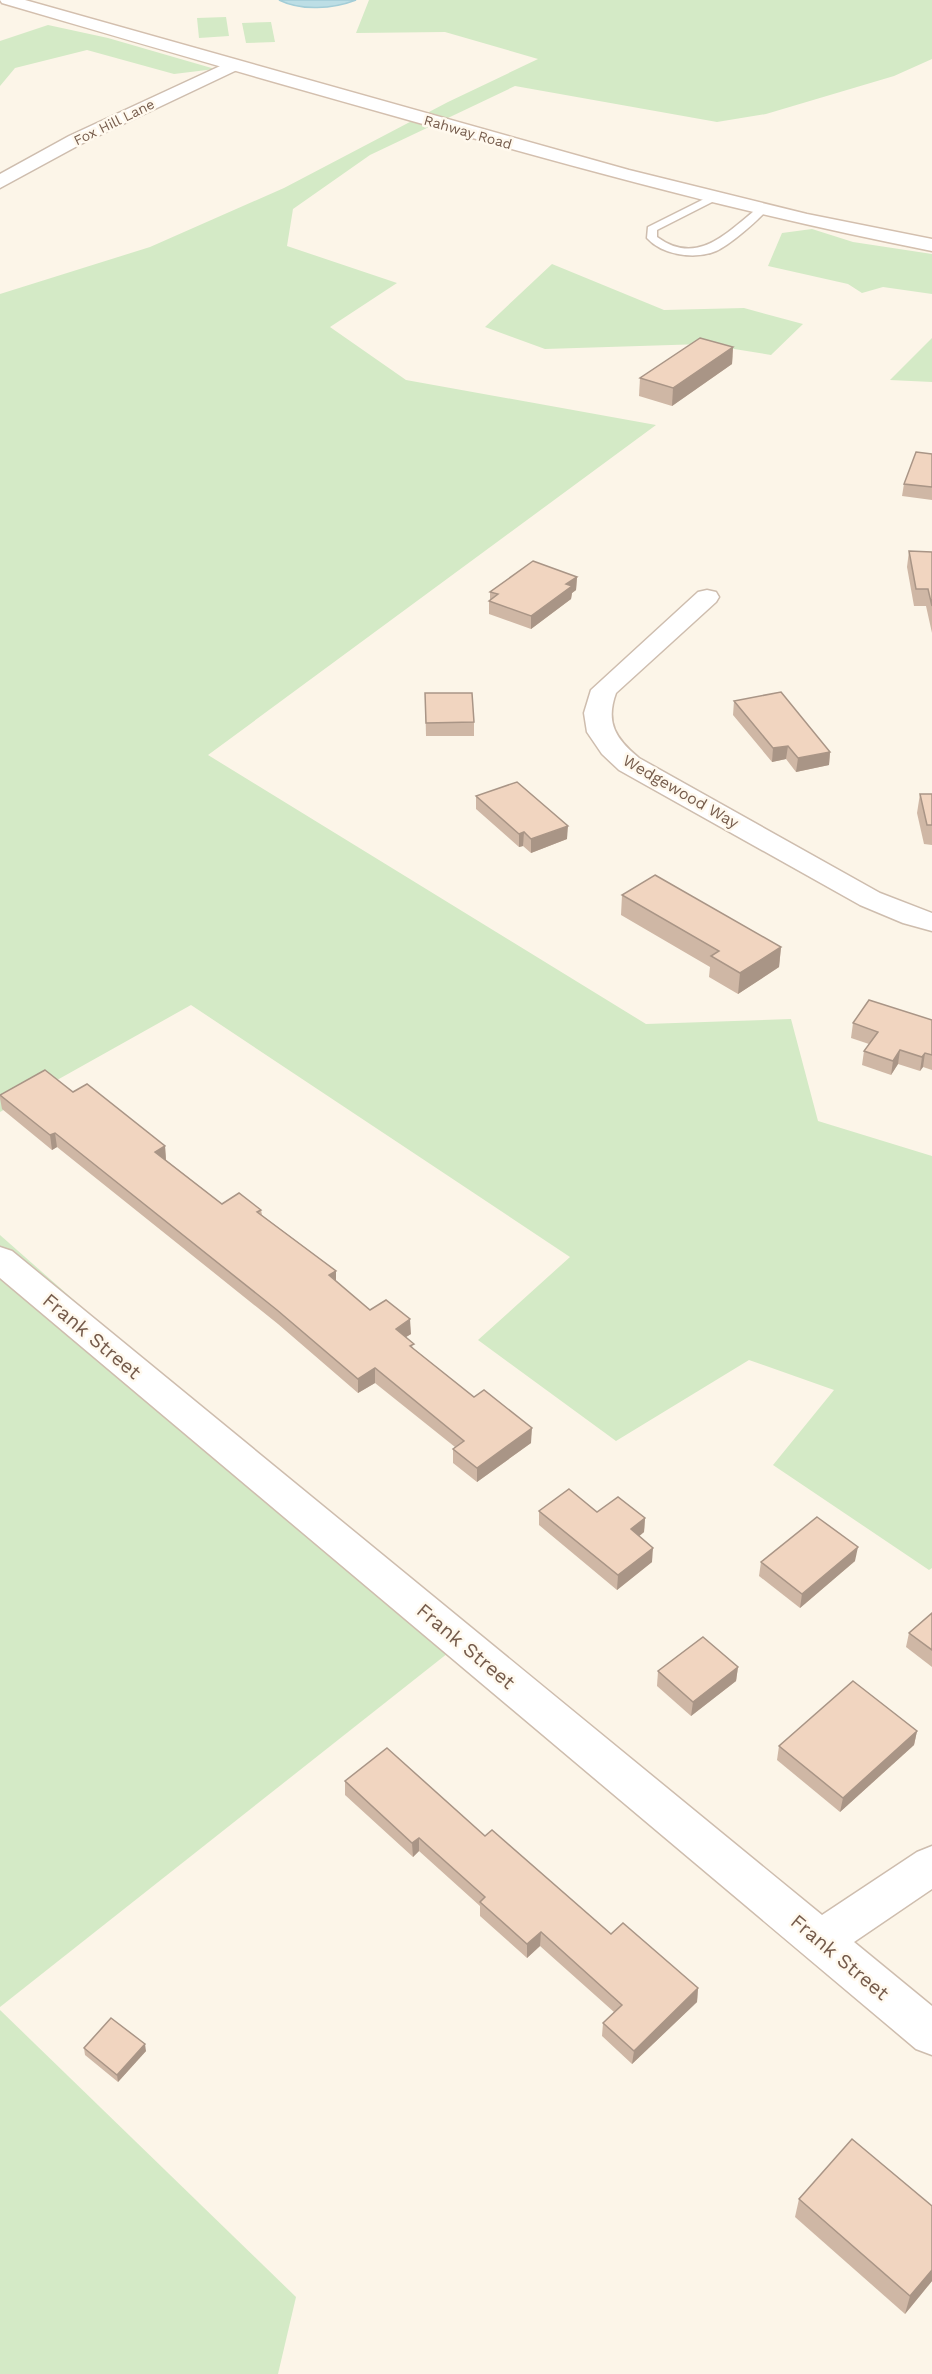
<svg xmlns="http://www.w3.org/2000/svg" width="932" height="2374" font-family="'Work Sans',sans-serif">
<rect width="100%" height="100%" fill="#fcf5e8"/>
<g fill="#d4eac6">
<polygon points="369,0 932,0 932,59 894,76 766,114 717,122 515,86 370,155 293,209 287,246 397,283 330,327 406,380 656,425 208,755 646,1024 791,1019 818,1121 932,1156 932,1568 929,1570 773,1465 834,1390 749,1360 616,1441 478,1340 570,1257 191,1005 0,1112 0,294 150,247 284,188 448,102 538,59 445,32 356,33"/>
<polygon points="226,17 229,36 199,38 197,18"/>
<polygon points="271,22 275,42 246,43 242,23"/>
<polygon points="48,25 108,38 215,69 174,74 87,50 15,68 0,86 0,41"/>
<polygon points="812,229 853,242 932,254 932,294 883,287 862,293 848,284 768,266 782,233"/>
<polygon points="552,264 664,310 744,308 803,324 771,355 703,344 545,349 485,327"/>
<polygon points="932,338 932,382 890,380"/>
<polygon points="0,1235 462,1642 0,2007"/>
<polygon points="0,2010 296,2297 278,2374 0,2374"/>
</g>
<path fill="#bcdee5" stroke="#a3cdd7" stroke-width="1.5" d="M279,0h77c-23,9 -55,11 -77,0z"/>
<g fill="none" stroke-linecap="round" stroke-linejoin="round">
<defs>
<path id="lane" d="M712,195l4,1v4l-59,30v7c41,30 70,-5 101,-29l9,2c-10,11 -37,35 -51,41 -21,9 -54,4 -69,-13l1,-11z"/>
<g id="street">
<polygon points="231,61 239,66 237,70 81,144 0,188 0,174 69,136"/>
<path d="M707,590l9,2 3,5 -3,5 -100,91c-11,30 0,46 23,65l241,135 52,20v18l-29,-8 -43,-18 -241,-135 -17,-16 -15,-22 -3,-19 7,-23 107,-98z"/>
<polygon points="0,1247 12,1251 822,1915 917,1852 932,1846 932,1889 854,1942 932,2006 932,2055 916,2049 0,1278"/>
</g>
<path id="secondary" d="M0,0h25l604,170 178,44 125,25v12c-170,-33 -336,-78 -502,-125 -143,-40 -285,-81 -428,-123z"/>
</defs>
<use href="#lane" stroke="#cebdae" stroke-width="3"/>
<use href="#street" stroke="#cebdae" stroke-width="3"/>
<use href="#secondary" stroke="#d3bfae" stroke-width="3"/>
<use href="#lane" fill="#fff" fill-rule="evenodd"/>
<use href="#street" fill="#fff" fill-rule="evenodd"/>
<use href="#secondary" fill="#fff" fill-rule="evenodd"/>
</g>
<g fill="#cfb7a5">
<polygon points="733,347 732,364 672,406 639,396 640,378"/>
<polygon points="932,454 932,500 902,496 904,484"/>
<polygon points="909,551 932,552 932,633 926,606 914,606 907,567"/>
<polygon points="577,577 576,590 572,593 571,599 531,629 489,614 489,601 490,600 490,592"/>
<polygon points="425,693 474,722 474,736 426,736"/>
<polygon points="734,701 830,752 829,765 796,772 786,759 772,762 733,715"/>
<polygon points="920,794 932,794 932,845 924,844 917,813"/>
<polygon points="476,796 567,839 531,853 523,846 519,847 476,809"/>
<polygon points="622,895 781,947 779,967 738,994 709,977 710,967 621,915"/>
<polygon points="932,1020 932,1070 923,1067 920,1071 898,1064 891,1075 862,1065 864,1051 869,1044 851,1038 853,1023"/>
<polygon points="73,1092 165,1146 166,1160 222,1204 261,1210 262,1215 336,1271 336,1281 370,1310 411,1334 406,1337 414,1349 531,1443 477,1482 453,1463 453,1449 455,1447 375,1383 358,1393 278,1324 57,1147 52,1150 2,1109 0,1098 0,1094"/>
<polygon points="539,1511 597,1512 645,1518 644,1532 639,1536 652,1562 617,1590 539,1525"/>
<polygon points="855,1561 800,1608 759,1576 761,1562"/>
<polygon points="932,1613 932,1667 906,1647 909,1633"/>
<polygon points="738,1667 736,1681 691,1716 657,1686 658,1671"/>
<polygon points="917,1731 914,1745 840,1812 777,1760 779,1746"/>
<polygon points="345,1781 485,1836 611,1934 698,1988 697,2002 632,2064 602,2036 603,2023 614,2012 540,1946 527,1958 480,1916 480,1906 419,1851 413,1857 345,1795"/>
<polygon points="84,2048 146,2051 118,2082 85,2055"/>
<polygon points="799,2199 932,2281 905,2314 795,2217"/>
</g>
<g fill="#a99586">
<polygon points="733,347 732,364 672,406 673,388"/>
<polygon points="577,577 576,590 572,593 571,599 531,629 531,616 566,584"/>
<polygon points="788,746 786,759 772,762 773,748"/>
<polygon points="830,752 829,765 796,772 798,758"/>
<polygon points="568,826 567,839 531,853 531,839"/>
<polygon points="524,832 523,846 519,847 519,834"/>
<polygon points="781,947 779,967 738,994 740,973"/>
<polygon points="900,1050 898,1064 891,1075 893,1061"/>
<polygon points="925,1053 923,1067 920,1071 922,1057"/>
<polygon points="55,1133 57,1147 52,1150 50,1135"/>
<polygon points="165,1146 166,1161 155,1152"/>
<polygon points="336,1271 336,1286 329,1275"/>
<polygon points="410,1319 411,1334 396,1343 396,1329"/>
<polygon points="375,1368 375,1383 358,1393 358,1379"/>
<polygon points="532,1428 531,1443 477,1482 477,1468"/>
<polygon points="645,1518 644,1532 630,1544 631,1529"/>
<polygon points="858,1547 855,1561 800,1608 802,1594"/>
<polygon points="653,1548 652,1562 617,1590 618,1575"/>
<polygon points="738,1667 736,1681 691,1716 693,1702"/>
<polygon points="917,1731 914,1745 840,1812 843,1798"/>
<polygon points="419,1838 419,1851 413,1857 412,1843"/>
<polygon points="541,1932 540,1946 527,1958 527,1944"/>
<polygon points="698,1988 697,2002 632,2064 634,2051"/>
<polygon points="145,2044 146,2051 118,2082 117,2075"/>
<polygon points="932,2270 932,2281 905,2314 910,2296"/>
</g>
<g fill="#f1d5c0" stroke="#a99586" stroke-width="1.5">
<polygon points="700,338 733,347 673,388 640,378"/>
<polygon points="916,452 932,454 932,487 904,484"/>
<polygon points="909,551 932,552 932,606 928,589 916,589"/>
<polygon points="533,561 577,577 566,584 572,586 531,616 489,601 498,594 490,592"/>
<polygon points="781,692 830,752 798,758 788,746 773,748 734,701"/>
<polygon points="425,693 472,693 474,722 426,723"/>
<polygon points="517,782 568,826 531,839 524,832 519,834 476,796"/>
<polygon points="920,794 932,794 932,825 927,825"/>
<polygon points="655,875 781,947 740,973 711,956 719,951 622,895"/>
<polygon points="869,1000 932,1020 932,1055 925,1053 922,1057 900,1050 893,1061 864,1051 878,1032 853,1023"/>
<polygon points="45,1070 73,1092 87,1084 165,1146 155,1152 222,1204 239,1193 261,1210 257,1212 336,1271 329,1275 370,1310 386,1300 410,1319 396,1329 414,1344 410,1346 474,1397 484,1390 532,1428 477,1468 453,1449 464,1441 375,1368 358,1379 277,1310 55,1133 50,1135 0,1095"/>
<polygon points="569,1489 597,1512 618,1497 645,1518 631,1529 653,1548 618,1575 539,1511"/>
<polygon points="817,1517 858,1547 802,1594 761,1562"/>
<polygon points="932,1613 932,1650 909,1633"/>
<polygon points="703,1637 738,1667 693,1702 658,1671"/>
<polygon points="853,1681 917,1731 843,1798 779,1746"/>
<polygon points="387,1748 485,1836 492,1830 611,1934 623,1923 698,1988 634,2051 603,2023 622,2005 541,1932 527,1944 480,1902 485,1897 419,1838 412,1843 345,1781"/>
<polygon points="111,2018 145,2044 117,2075 84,2048"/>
<polygon points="852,2139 932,2206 932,2270 910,2296 799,2199"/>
</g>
<g text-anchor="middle" stroke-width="5" stroke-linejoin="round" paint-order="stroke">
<g font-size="14" fill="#765c4c" stroke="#fff9ee">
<text transform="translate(114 122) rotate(-26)" y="5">Fox Hill Lane</text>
<text transform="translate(468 132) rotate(16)" y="5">Rahway Road</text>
</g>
<g font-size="16" fill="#765c4c" stroke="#fff9ee">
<text transform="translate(681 791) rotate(30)" y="6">Wedgewood Way</text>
</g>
<g font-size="20" fill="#765c4c" stroke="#fff9ee">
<text transform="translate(92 1336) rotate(40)" y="7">Frank Street</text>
<text transform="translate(466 1646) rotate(40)" y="7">Frank Street</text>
<text transform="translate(840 1957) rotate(40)" y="7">Frank Street</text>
</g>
</g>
</svg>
